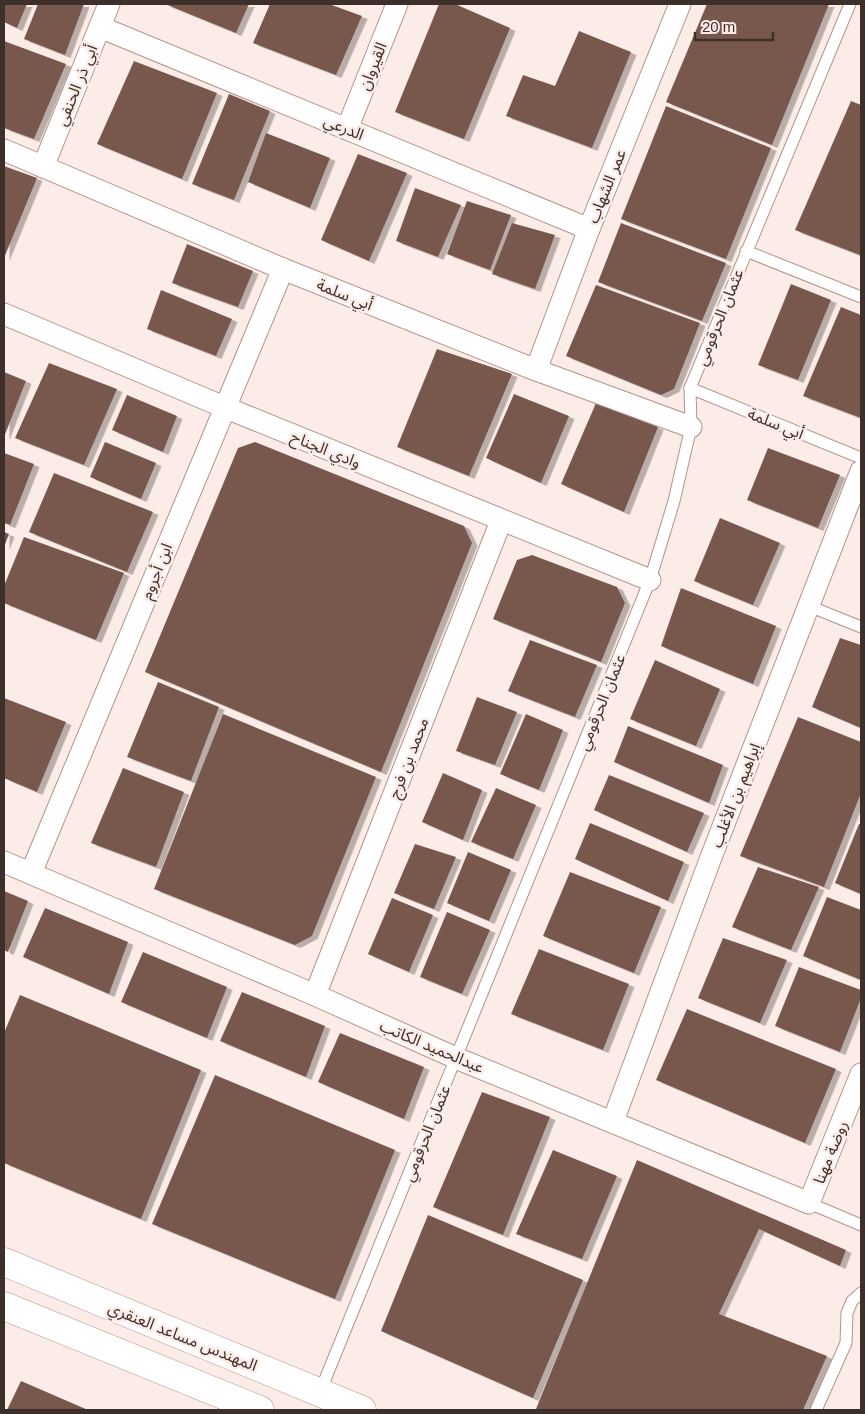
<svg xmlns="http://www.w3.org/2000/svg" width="865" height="1414" font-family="Arial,'Noto Sans Arabic',sans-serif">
<defs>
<filter id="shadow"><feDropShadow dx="5.5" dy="3" stdDeviation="0" flood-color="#0004"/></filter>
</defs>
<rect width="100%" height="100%" fill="#fcece7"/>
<g fill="#78594d" filter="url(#shadow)">
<polygon points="4,4 27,4 17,28 4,22"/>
<polygon points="38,4 84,4 65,55 24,39"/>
<polygon points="165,4 249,4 236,33"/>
<polygon points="270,4 329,4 362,16 336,75 253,43"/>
<polygon points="439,4 455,4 510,28 464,139 395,112"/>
<polygon points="707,4 829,4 772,145 666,102"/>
<polygon points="579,31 631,52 592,148 506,116 523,75 555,86"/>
<polygon points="4,41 66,64 34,139 4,128"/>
<polygon points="134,61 217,93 182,179 97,144"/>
<polygon points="229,94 270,111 234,200 192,184"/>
<polygon points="851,101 861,105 860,255 795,230"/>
<polygon points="666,106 771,148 726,259 621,219"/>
<polygon points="266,133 330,158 310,208 248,182"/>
<polygon points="358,154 407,173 369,261 321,240"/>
<polygon points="4,166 37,178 4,258"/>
<polygon points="415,188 461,205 438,257 396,241"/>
<polygon points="467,201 511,215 490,270 447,254"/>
<polygon points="512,223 555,235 535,289 492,274"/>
<polygon points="621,223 726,263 702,321 598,282"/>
<polygon points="187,244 253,271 238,307 172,283"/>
<polygon points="791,284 831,300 798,380 758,365"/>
<polygon points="596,285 700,323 674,389 661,395 566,356"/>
<polygon points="161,290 232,319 216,356 147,329"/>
<polygon points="841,307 861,315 861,418 803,396"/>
<polygon points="437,349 512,374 469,476 397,447"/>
<polygon points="49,363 117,389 84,465 15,438"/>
<polygon points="4,372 26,381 4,437"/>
<polygon points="514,394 569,416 541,483 486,458"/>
<polygon points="127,395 177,416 163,452 112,430"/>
<polygon points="596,403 658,427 624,512 561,484"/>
<polygon points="105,442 156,463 141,499 90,477"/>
<polygon points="255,442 464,526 472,543 381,772 145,672 238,448"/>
<polygon points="768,448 840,475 818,528 747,500"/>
<polygon points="4,453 34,464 10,525 4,523"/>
<polygon points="54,473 153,512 127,572 29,532"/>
<polygon points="720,518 780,543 753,605 694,581"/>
<polygon points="4,532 9,534 4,547"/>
<polygon points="24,537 124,573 96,640 4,603 4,586"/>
<polygon points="532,555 617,587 625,603 601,662 493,619 517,560"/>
<polygon points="681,588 776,626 753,684 661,646"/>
<polygon points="840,638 861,645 861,728 812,707"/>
<polygon points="530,640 597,665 575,717 508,691"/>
<polygon points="655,660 720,689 696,746 630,719"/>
<polygon points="158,682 219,707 191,781 127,757"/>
<polygon points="477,697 517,712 495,765 456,751"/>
<polygon points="4,698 66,722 37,792 4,778"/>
<polygon points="223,714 376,777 312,936 295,945 154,889"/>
<polygon points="526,714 563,730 539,790 500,774"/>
<polygon points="798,717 861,742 861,793 824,887 740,856"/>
<polygon points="628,726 723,765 709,803 614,762"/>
<polygon points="123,768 184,792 156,867 91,843"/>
<polygon points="443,773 482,790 463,840 422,822"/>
<polygon points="609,775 704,813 687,852 594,810"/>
<polygon points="496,788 536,805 513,859 471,842"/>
<polygon points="590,823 684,862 668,901 575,859"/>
<polygon points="859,824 861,825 861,894 835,883"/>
<polygon points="415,844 456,857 434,909 394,893"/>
<polygon points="468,852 511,870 489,921 447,903"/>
<polygon points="758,867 819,887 791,950 732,927"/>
<polygon points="570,872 661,907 634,973 543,936"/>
<polygon points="4,891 28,901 8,952 4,950"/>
<polygon points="827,897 861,910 861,980 803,956"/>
<polygon points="392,898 433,915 409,972 368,954"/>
<polygon points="45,908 128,942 109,994 23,957"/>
<polygon points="447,912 490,930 462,994 420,977"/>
<polygon points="723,938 787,960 760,1023 698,998"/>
<polygon points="539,949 629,984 603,1050 511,1014"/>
<polygon points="143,952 227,987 207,1038 121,1002"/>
<polygon points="799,967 861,990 861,998 840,1052 775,1026"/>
<polygon points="242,992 325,1026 306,1077 220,1041"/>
<polygon points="20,995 201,1070 141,1219 4,1163 4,1033"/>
<polygon points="687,1009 836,1069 805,1143 656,1080"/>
<polygon points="340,1033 424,1067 404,1119 318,1082"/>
<polygon points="215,1075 395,1150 335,1299 152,1224"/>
<polygon points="482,1092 550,1117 503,1235 433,1207"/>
<polygon points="553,1150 617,1176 582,1259 516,1234"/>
<polygon points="637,1160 846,1250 840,1266 759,1229 719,1314 827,1356 803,1410 536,1409"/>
<polygon points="428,1215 583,1280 533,1398 381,1331"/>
<polygon points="21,1381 88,1410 7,1410"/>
</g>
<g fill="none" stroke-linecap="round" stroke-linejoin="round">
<defs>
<g id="service">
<polyline points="746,251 861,297"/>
<polyline points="690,388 861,458"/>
<polyline points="809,606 861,627"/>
<polyline points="809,1203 861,1225"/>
<polyline points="320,1392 650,580 674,501 691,427 690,388 850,4"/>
<polyline points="816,1410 846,1343 847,1313 852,1301 861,1293"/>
</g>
<g id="minor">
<polyline points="100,27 589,229"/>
<polyline points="347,129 397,4"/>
<polyline points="4,150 283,269 536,370 691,427"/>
<polyline points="43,167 109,4"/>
<polyline points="4,314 224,407 650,580"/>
<polyline points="536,370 589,229 680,4"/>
<polyline points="4,862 315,995 456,1058 809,1203 861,1074"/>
<polyline points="31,873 283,269"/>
<polyline points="315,995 501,521"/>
<polyline points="613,1121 710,860 861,471"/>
</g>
<g id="tertiary">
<polyline points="4,1262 362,1410"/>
<polyline points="4,1306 260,1410"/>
</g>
</defs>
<use href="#service" stroke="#b69387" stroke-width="13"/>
<use href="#minor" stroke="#b69387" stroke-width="23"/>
<use href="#tertiary" stroke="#b69387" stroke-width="29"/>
<use href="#service" stroke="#fff" stroke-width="11"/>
<use href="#minor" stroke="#fff" stroke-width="21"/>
<use href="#tertiary" stroke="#fff" stroke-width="28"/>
</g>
<g text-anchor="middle" stroke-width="5" stroke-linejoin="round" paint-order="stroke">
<g font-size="16" fill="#3d2f2a" stroke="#fcece7">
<text transform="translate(372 66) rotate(-68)" y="6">القيروان</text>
<text transform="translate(76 85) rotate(-68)" y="6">أبي ذر الحنفي</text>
<text transform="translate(344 127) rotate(22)" y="6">الدرعي</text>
<text transform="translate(606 186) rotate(-68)" y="6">عمر الشهاب</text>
<text transform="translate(345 294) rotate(22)" y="6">أبي سلمة</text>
<text transform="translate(719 317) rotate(-68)" y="6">عثمان الحرقومي</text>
<text transform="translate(776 423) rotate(22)" y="6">أبي سلمة</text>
<text transform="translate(326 449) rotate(22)" y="6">وادي الجناح</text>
<text transform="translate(156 571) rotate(-68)" y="6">ابن أجروم</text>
<text transform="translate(601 702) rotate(-68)" y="6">عثمان الحرقومي</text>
<text transform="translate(408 758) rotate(-69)" y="6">محمد بن فرج</text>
<text transform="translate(735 795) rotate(-69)" y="6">إبراهيم بن الأغلب</text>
<text transform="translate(432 1046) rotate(23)" y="6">عبدالحميد الكاتب</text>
<text transform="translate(426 1133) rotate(-68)" y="6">عثمان الحرقومي</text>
<text transform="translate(830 1152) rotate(-68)" y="6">روضة مهنا</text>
<text transform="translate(183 1336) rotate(22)" y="6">المهندس مساعد العنقري</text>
</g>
</g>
<rect width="865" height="1414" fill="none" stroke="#3d2f2a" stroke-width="10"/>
<path d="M695 32v8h78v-8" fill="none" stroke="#3d2f2a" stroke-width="2.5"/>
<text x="702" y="32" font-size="15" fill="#3d2f2a" stroke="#fcece7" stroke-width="4" paint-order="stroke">20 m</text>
</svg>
